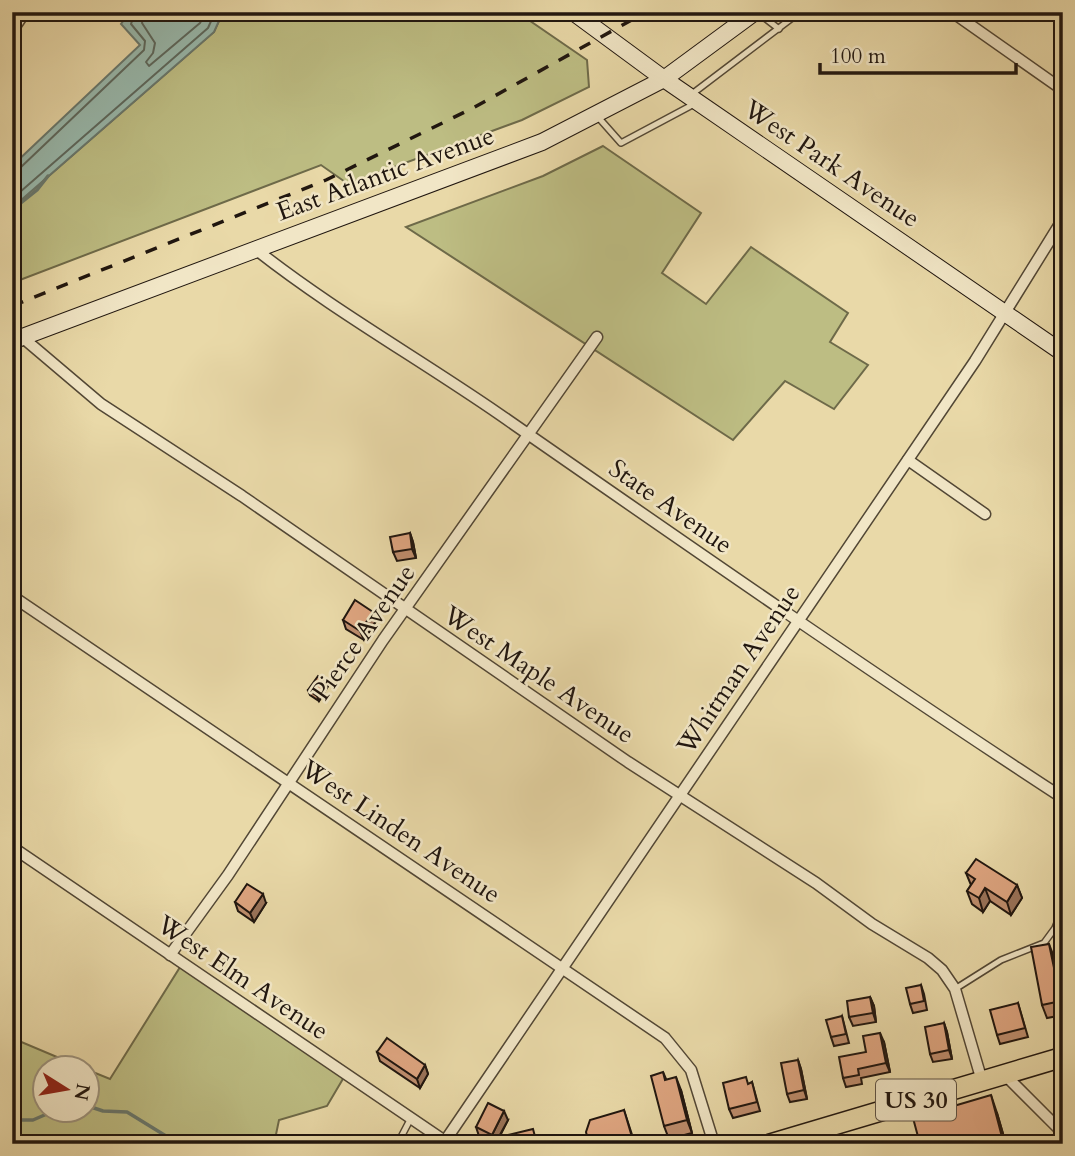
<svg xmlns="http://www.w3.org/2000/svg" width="1075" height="1156" font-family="Cardo,serif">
<rect width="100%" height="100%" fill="#e9d9a8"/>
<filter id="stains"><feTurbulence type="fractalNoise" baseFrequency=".00286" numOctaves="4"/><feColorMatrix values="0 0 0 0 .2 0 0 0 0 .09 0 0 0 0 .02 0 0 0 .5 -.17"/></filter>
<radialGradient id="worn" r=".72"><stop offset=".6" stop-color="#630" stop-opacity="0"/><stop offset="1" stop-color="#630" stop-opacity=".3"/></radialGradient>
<g fill="#bdbd83" stroke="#6e6a49" stroke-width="2">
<polygon points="223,12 517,12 587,60 589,87 522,120 348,184 321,165 12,283 12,208 214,32"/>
<polygon points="603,146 701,213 662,273 706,304 751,247 848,313 830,342 868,365 834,409 785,381 733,440 406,227 543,176"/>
<polygon points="182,964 347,1072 327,1106 279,1120 274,1144 12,1144 12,1038 83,1068 46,1068 46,1110 88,1110 88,1070 110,1079"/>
</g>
<polygon fill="#98b9ad" stroke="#68786e" stroke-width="2" points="130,12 223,12 214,32 12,208 12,166 140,45 121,24"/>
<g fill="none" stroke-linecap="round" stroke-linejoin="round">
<g stroke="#5c685e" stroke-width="2">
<polyline points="144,12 142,23 155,43 153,53 146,62 149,66 200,23 206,12"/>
<polyline points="12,170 20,168 144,50 145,41 131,24 135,12"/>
<polyline points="12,199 208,28 215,12"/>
</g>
<g stroke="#68786e" stroke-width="3.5">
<polyline points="12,210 37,190 48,176"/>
<polyline points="88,1106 103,1111 127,1112 179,1144"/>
<polyline points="12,1120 33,1120 56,1110"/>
</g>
<defs>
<g id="lane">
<polyline points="757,12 779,29"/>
<polyline points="692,94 800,12"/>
<polyline points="598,117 621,143 696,103"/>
<polyline points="955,989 1001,960 1044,943 1055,928 1063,908"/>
<polyline points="383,1144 400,1139 411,1118"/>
</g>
<g id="street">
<polyline points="952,12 1063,90"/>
<polyline points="12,31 25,12"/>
<path d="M254,248c77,61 164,110 245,166 187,130 374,260 564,384"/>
<polyline points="22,337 101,404 242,496 628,762 816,883 872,924 928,958 942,970 955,989 982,1081"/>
<polyline points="908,460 985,514"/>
<polyline points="12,596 665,1038 691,1070 714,1144"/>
<polyline points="12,847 449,1144"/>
<polyline points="170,955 228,875 383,640 597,337"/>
<polyline points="1004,1074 1063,1133"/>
<polyline points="445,1141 975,361 1063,219"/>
</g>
<g id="secondary">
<polyline points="573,12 664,79 1063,353"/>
<polyline points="12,341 542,142 664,79 755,12"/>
</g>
<polyline id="highway" points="770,1144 1063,1057"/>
</defs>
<use href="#lane" stroke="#524735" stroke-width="8"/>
<use href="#street" stroke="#524735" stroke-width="13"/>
<use href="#secondary" stroke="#20160f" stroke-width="18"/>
<use href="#highway" stroke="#20160f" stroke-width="22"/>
<use href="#lane" stroke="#f1e6c6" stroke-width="5"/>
<use href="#street" stroke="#f1e6c6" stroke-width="10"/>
<use href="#secondary" stroke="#f1e6c6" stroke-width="16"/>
<use href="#highway" stroke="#e9d9a8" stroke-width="19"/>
<polyline stroke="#20160f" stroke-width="3.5" stroke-dasharray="12 12" stroke-linecap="butt" points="12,306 326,180 473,108 646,12"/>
</g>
<g fill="#bf8e6e" stroke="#20160f" stroke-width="2">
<polygon points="410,533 413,542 416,558 397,561 393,552"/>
<polygon points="343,620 376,621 364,640 346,629"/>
<polygon points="327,682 328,686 319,701 310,695 308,690"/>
<polygon points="966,873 1017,885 1022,898 1011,915 990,901 983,912 972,904 967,891 971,885"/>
<polygon points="235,902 266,903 254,922 238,911"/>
<polygon points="1054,957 1063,999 1063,1015 1047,1018 1042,1005"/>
<polygon points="921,985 924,994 927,1010 913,1013 910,1004"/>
<polygon points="870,997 874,1006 876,1022 853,1026 849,1017"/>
<polygon points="1018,1003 1028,1037 1000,1044 997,1035"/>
<polygon points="842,1016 849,1043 834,1046 831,1037"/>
<polygon points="944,1023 947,1032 952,1059 933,1062 930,1054"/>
<polygon points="884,1042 890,1072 861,1078 862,1084 846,1087 843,1078 866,1052"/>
<polygon points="377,1052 425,1065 428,1074 420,1088 380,1061"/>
<polygon points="798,1060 801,1069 807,1099 790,1102 787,1094"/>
<polygon points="663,1072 666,1079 681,1090 692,1133 669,1139 664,1126"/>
<polygon points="752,1082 760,1111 733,1118 729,1109"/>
<polygon points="624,1110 635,1144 589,1144"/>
<polygon points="997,1113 1006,1144 920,1144"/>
<polygon points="508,1120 496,1144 479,1136 476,1127"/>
</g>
<g fill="#9b745a" stroke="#20160f" stroke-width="2">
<polygon points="410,533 413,542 416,558 412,549"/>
<polygon points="373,612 376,621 364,640 360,631"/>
<polygon points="327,682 328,686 319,701 317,696"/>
<polygon points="1017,885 1022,898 1011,915 1007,902"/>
<polygon points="985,888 990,901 983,912 979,898"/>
<polygon points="263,894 266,903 254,922 250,913"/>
<polygon points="1049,944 1054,957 1063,999 1063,1006"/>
<polygon points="870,997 874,1006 876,1022 873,1013"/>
<polygon points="944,1023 947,1032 952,1059 949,1050"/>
<polygon points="880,1033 884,1042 890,1072 886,1063"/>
<polygon points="798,1060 801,1069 807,1099 804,1090"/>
<polygon points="425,1065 428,1074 420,1088 417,1079"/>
<polygon points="676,1077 681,1090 692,1133 687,1120"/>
<polygon points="991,1095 997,1113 1006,1144 1002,1137"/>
<polygon points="504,1111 508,1120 495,1144 492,1135"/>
</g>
<g fill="#dea580" stroke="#20160f" stroke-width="2">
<polygon points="410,533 412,549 393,552 390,537"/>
<polygon points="355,600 373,612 360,631 343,620"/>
<polygon points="318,676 327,682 317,696 308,690"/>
<polygon points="976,859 1017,885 1007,902 985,888 979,898 967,891 975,879 966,873"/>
<polygon points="247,884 263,894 250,913 235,902"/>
<polygon points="1049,944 1061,1001 1042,1005 1031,947"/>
<polygon points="921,985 924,1001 910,1004 906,988"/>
<polygon points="870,997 873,1013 849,1017 847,1001"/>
<polygon points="1018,1003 1025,1028 997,1035 990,1010"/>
<polygon points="842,1016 846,1034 831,1037 826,1020"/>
<polygon points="944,1023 949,1050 930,1054 925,1027"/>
<polygon points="880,1033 886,1063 858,1069 859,1075 843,1078 839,1057 866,1052 863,1036"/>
<polygon points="387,1038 425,1065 417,1079 377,1052"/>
<polygon points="798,1060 804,1090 787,1094 781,1063"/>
<polygon points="663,1072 665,1080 676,1077 687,1120 664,1126 651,1076"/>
<polygon points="746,1077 748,1084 752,1082 757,1102 729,1109 723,1083"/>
<polygon points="991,1095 1002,1137 983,1143 983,1144 920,1144 913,1118"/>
<polygon points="488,1103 504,1111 492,1135 476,1127"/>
<polygon points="624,1110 632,1137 608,1144 589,1144 586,1132 590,1120"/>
<polygon points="533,1129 537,1144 511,1144 508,1135"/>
</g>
<g text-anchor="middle" stroke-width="5" stroke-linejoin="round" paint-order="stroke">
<rect fill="#f1e6c6" stroke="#5f5446" stroke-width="2" x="876" y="1079.5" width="80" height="41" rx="5"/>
<g font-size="24" font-weight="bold" fill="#20160f">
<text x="916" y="1108">US 30</text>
</g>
<g font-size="26" fill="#20160f" stroke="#f1e6c6">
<text transform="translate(832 163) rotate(34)" y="9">West Park Avenue</text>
<text transform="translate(385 173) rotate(-20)" y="9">East Atlantic Avenue</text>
<text transform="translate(671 506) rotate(35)" y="9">State Avenue</text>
<text transform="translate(363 632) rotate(-55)" y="9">Pierce Avenue</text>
<text transform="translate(738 669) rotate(-56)" y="9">Whitman Avenue</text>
<text transform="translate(539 674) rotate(34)" y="9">West Maple Avenue</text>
<text transform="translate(401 831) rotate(34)" y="9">West Linden Avenue</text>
<text transform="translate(243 977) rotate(34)" y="9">West Elm Avenue</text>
</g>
</g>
<rect width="1075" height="1156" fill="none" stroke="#e9d9a8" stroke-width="42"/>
<rect x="14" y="14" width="1047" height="1128" fill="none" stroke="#20160f" stroke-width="3.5"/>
<rect x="21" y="21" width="1033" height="1114" fill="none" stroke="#20160f" stroke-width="2"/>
<g transform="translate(66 1089) rotate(101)"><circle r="33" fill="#f1e6c6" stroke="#9d937d" stroke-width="2"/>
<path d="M0-5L12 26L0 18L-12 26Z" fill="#8f2418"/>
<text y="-10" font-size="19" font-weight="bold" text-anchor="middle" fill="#20160f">N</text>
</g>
<path d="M820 63v10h196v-10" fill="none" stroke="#20160f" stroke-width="3.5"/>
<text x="830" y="63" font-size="21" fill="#20160f" stroke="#f1e6c6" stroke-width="5" paint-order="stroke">100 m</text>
<rect width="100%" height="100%" filter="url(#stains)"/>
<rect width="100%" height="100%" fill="url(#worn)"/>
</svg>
